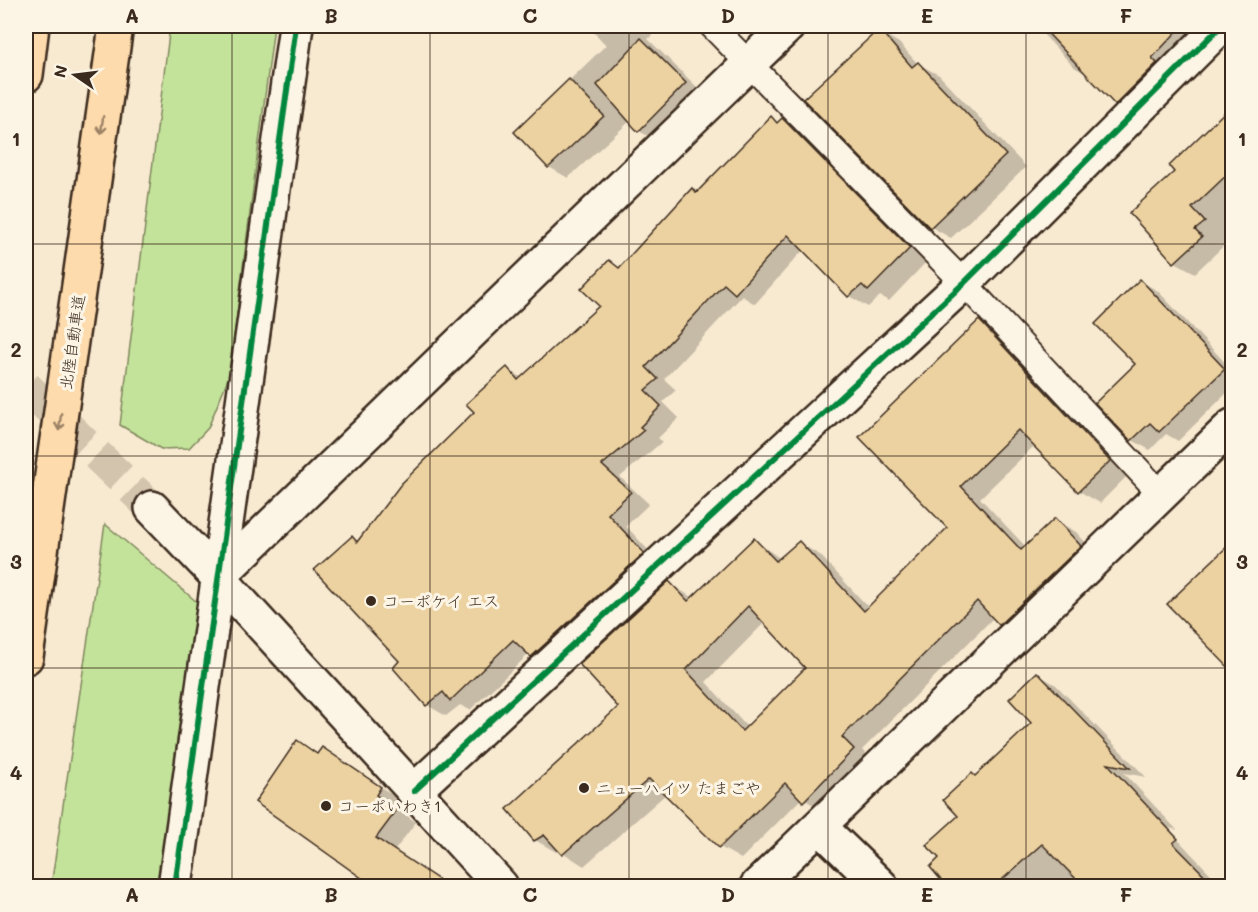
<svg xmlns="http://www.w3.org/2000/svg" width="1258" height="912" font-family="Mali,'Klee One',sans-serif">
<rect width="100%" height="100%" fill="#f8ead1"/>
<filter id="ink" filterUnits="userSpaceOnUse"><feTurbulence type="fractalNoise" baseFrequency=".0167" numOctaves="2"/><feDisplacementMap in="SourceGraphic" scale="12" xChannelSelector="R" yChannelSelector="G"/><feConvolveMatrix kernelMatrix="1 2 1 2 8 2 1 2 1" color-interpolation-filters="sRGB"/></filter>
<g filter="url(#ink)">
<g fill="#c3e39b" stroke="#7f865c" stroke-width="1.5">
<polygon points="170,26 274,26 229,376 208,428 189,448 161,449 120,425"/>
<polygon points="105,524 211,614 172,886 51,886"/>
</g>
<g fill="#0003" fill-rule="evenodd">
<polygon points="588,26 662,26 648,39 704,94 658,142 639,131 630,121 568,178 549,167 516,132 606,45"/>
<polygon points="1044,26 1185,26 1198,39 1135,115 1116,104 1090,76 1074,67 1039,30"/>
<polygon points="879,31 899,43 918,64 939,75 1026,167 951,238 931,227"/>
<polygon points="1232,106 1232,238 1195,273 1175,262 1176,172"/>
<polygon points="771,118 779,123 783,120 802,131 928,260 889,301 880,296 868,307 849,296 804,249 755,304 742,296 664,379 676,390 663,402 679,418 658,438 662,442 620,477 649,504 626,526 662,565 551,667 529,654 470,710 460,705 446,716 427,705 395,668 402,661 352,538 359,541 476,412 507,369 523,378 602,306 609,262 620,268 692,190 698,194"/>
<polygon points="1140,281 1158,291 1232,370 1232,388 1178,441 1166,434 1150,450 1132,440"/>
<path d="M980,322l20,12 130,139 -30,30 -21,-12 -44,-46 -55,53 46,49 29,-27 21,12 25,27 -80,77 -27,-19 -132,133 12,12 -49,50 -23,-14 -61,61 -21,-12 -54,-53 -82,72 -25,-16 -3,2 -21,-12 85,-133 49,-124 24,15 61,-58 27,19 18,-16 21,12 49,53 81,-80zM765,622l42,46 -59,60 -42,-46z"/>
<polygon points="1037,674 1056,685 1146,777 1124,773 1177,830 1166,827 1222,886 950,886 932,867 941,858 976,777 1033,723"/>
<polygon points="297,742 319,754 342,761 400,800 395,808 416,822 395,850 449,886 375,886 257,802"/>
<polygon points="1232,773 1232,790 1229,788"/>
</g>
<g fill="#edd2a1" stroke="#3b2a1e" stroke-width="1.5" fill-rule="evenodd">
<polygon points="1041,26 1182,26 1152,58 1157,63 1115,105"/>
<polygon points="879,29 912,67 918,62 1006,155 930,228 803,99"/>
<polygon points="641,38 686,83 638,132 597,85"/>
<polygon points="569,79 604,116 548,168 514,132"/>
<polygon points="1233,104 1233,169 1192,208 1205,222 1195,230 1202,237 1174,263 1129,213 1174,172 1169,166"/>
<polygon points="771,116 777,123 782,118 910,248 868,291 862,285 848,297 788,235 735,294 724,284 646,367 658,379 645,390 661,406 640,427 644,430 602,465 631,492 608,514 644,553 531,657 513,640 450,701 443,692 426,706 393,668 399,661 314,570 352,536 357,542 401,484 474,412 466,404 507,367 518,380 599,306 581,289 609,260 619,268 692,188 696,193"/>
<polygon points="1140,279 1225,369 1159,432 1150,423 1131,441 1095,403 1135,364 1095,324"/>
<path d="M979,320l131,141 -32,31 -60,-62 -57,56 60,64 34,-32 26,28 -82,79 -22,-24 -135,136 12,12 -51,53 -18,-19 -66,65 -70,-69 -87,76 -18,-20 -10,6 -27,-32 111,-102 -39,-43 90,-83 19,20 66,-63 22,23 23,-20 65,70 83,-83 -88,-91zM748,606l57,62 -63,63 -56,-61z"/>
<polygon points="1233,541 1233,672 1167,604"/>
<polygon points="1037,672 1130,768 1108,764 1178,839 1173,843 1215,886 1083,886 1042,844 995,886 946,886 930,867 939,858 926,845 958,816 943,800 972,773 975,776 1031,723 1009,699"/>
<polygon points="297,740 317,754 322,747 381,787 376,795 397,810 376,838 448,886 373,886 255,802"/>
</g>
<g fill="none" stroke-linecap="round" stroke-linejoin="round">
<polyline stroke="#d2c4ad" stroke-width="33" stroke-dasharray="33 16" stroke-linecap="butt" points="26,387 152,508"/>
<defs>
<polyline id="service" points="712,26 964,283 1161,494"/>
<g id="minor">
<polyline points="152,508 218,577"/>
<polyline points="218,577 788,26"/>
<polyline points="414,791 964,283 1221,26"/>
<polyline points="820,827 881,886"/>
<polyline points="175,886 296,26"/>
<polyline points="757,886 1232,426"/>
</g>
<polyline id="tertiary" points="218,577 501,886"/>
<g id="motorway">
<polyline points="26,75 32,26"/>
<polyline points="26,657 116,26"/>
</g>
</defs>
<use href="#service" stroke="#3b2a1e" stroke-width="28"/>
<use href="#minor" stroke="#3b2a1e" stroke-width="38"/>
<use href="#tertiary" stroke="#3b2a1e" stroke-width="38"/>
<use href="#motorway" stroke="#3b2a1e" stroke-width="38"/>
<use href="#service" stroke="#fcf5e5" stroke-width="24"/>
<use href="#minor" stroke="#fcf5e5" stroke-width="33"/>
<use href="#tertiary" stroke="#fcf5e5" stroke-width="33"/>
<use href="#motorway" stroke="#fedbac" stroke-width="33"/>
<defs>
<g id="cycleway">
<polyline points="414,791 964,283 1221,26"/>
<polyline points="175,886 296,26"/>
</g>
</defs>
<use href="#cycleway" stroke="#fcf5e5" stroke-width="10"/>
<use href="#cycleway" stroke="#00873e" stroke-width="6"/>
</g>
<defs><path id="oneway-shaft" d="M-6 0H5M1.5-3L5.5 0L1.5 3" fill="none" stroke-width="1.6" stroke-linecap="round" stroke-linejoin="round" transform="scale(1.5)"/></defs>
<g stroke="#9c8265">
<use href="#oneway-shaft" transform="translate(102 125) rotate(98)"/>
<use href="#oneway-shaft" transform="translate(60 422) rotate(98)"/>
</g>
</g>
<path fill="none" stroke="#3b2a1e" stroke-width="1.5" stroke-opacity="0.55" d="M232,26v860M430,26v860M629,26v860M828,26v860M1026,26v860M26,244h1206M26,456h1206M26,668h1206"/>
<g fill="#3b2a1e" stroke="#fcf5e5" stroke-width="2">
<circle cx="371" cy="601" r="6"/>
<circle cx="584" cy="788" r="6"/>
<circle cx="326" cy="806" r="6"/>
</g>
<g text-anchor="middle" stroke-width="6" stroke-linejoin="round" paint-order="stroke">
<g font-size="16" fill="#3b2a1e" stroke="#fcf5e5">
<text transform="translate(72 342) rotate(-82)" y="6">北陸自動車道</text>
</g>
<g font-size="16" fill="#3b2a1e" stroke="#fcf5e5" text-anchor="start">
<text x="383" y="607">コーポケイ エス</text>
<text x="596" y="794">ニューハイツ たまごや</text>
<text x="338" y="812">コーポいわき1</text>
</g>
</g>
<rect width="1258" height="912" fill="none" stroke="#fcf5e5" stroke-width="66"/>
<g transform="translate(75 75) rotate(284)" stroke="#fcf5e5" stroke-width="4.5" paint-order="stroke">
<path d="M0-4.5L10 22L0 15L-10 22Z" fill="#3b2a1e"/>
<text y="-9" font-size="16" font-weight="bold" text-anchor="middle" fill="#3b2a1e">N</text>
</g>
<rect x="33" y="33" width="1192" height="846" fill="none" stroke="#3b2a1e" stroke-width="2"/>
<g font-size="20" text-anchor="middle" font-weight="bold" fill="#3b2a1e">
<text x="132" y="23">A</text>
<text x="331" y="23">B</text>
<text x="530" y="23">C</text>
<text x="728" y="23">D</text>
<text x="927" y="23">E</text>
<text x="1126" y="23">F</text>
<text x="16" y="146">1</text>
<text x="1242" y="146">1</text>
<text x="16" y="357">2</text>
<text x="1242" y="357">2</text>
<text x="16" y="569">3</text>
<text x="1242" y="569">3</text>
<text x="16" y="780">4</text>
<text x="1242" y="780">4</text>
<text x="132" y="902">A</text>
<text x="331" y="902">B</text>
<text x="530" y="902">C</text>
<text x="728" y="902">D</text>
<text x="927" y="902">E</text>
<text x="1126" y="902">F</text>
</g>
</svg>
